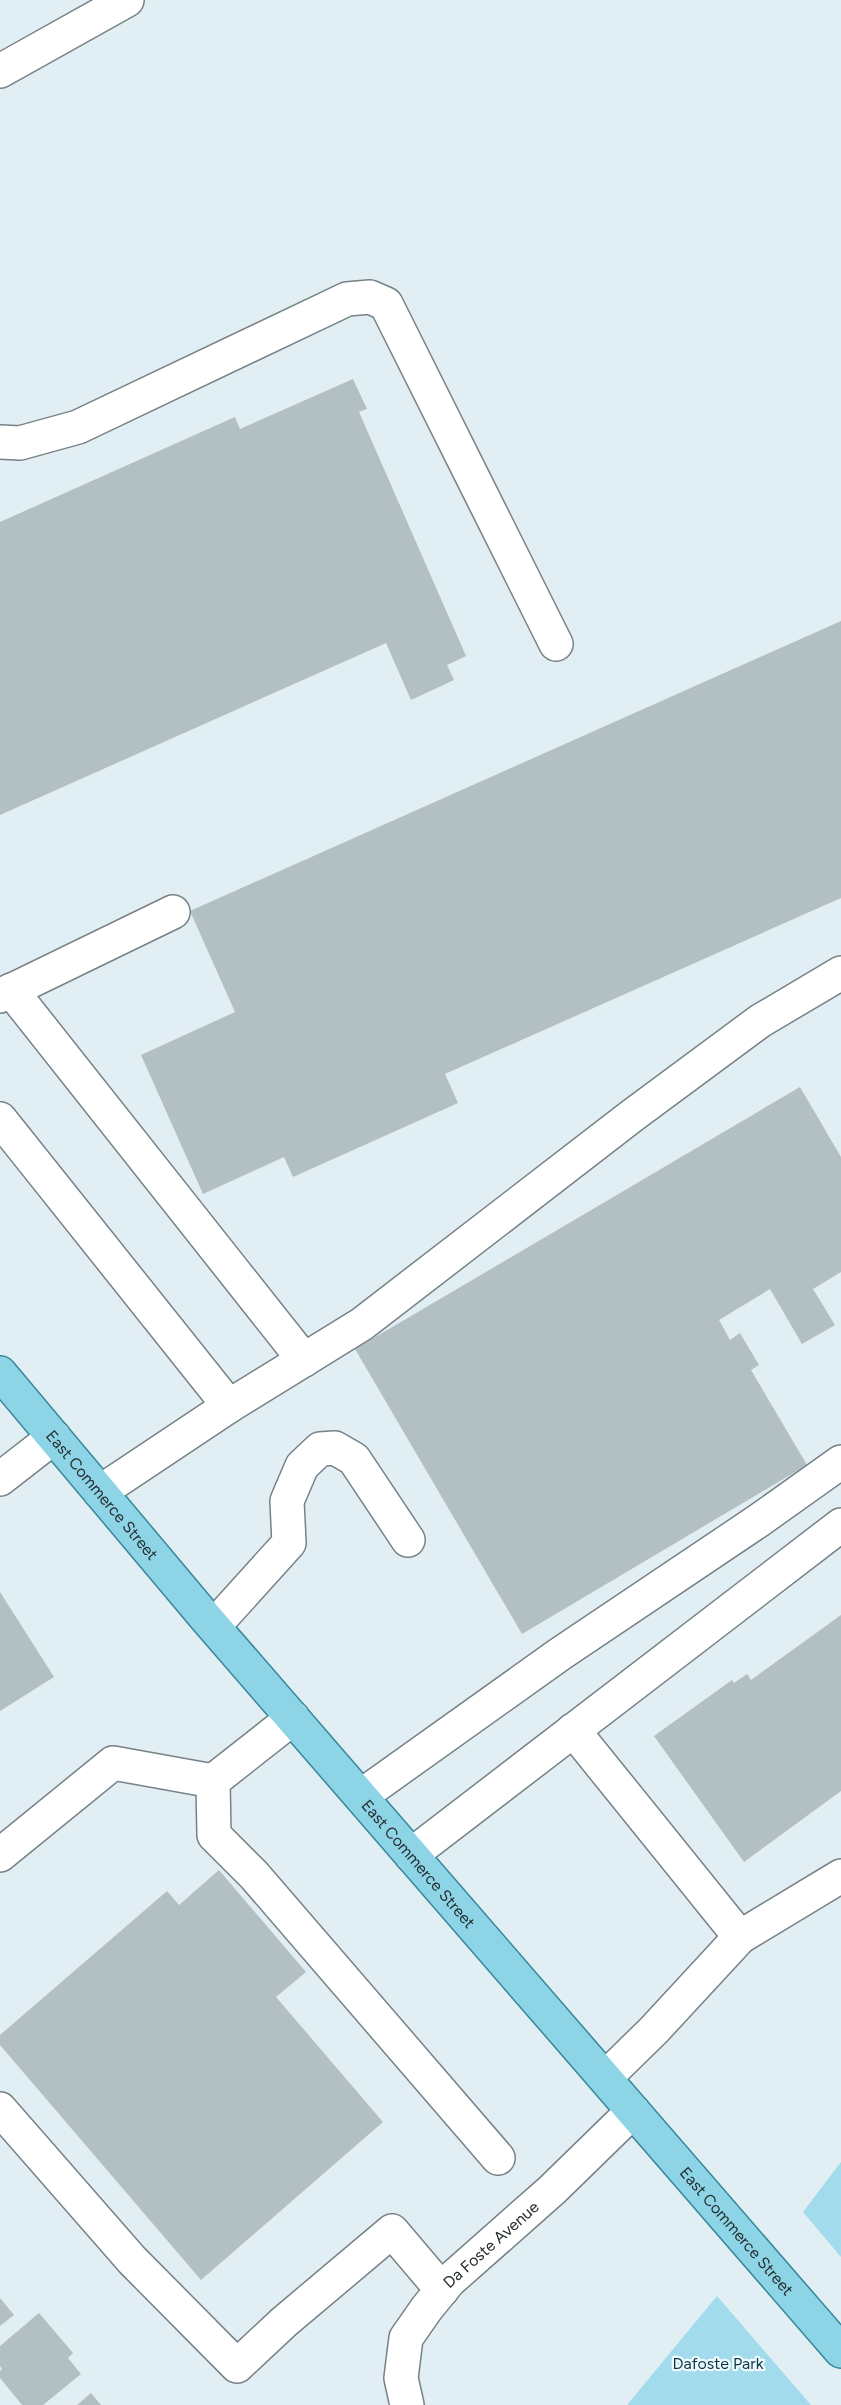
<svg xmlns="http://www.w3.org/2000/svg" width="841" height="2405" font-family="Figtree,sans-serif">
<rect width="100%" height="100%" fill="#e1eef3"/>
<g fill="#a2dbec">
<polygon points="841,2162 841,2257 803,2212"/>
<polygon points="717,2296 811,2405 627,2405"/>
</g>
<g fill="#b2bfc3">
<polygon points="353,379 367,409 359,412 466,656 447,665 454,680 411,700 386,643 0,815 0,522 235,417 240,429"/>
<polygon points="841,621 841,898 445,1074 458,1103 293,1177 284,1157 203,1194 141,1055 235,1012 190,911"/>
<polygon points="800,1087 841,1157 841,1272 813,1289 835,1325 802,1344 770,1289 719,1320 730,1340 740,1333 759,1365 751,1370 807,1465 522,1634 355,1349"/>
<polygon points="0,1592 54,1677 0,1711"/>
<polygon points="841,1615 841,1791 744,1862 654,1736 732,1680 734,1683 747,1674 751,1680"/>
<polygon points="219,1870 306,1972 276,1997 383,2122 201,2280 0,2045 0,2035 167,1891 179,1905"/>
<polygon points="0,2298 14,2315 0,2326"/>
<polygon points="39,2313 73,2353 68,2358 81,2374 43,2405 22,2405 0,2378 0,2371 2,2369 0,2366 0,2346"/>
<polygon points="91,2393 101,2405 77,2405"/>
</g>
<g fill="none" stroke-linecap="round" stroke-linejoin="round">
<defs>
<g id="minor">
<polyline points="0,71 127,0"/>
<polyline points="0,442 20,443 78,427 347,299 370,297 386,304 556,644"/>
<polyline points="11,990 304,1360"/>
<polyline points="0,996 173,912"/>
<polyline points="0,1119 229,1406"/>
<polyline points="0,1479 54,1437"/>
<polyline points="100,1492 229,1406 362,1324 633,1115 760,1021 841,973"/>
<polyline points="214,1626 289,1543 287,1501 302,1466 320,1449 335,1448 354,1459 408,1540"/>
<polyline points="293,1718 213,1781 214,1835 254,1875 498,2158"/>
<polyline points="573,1730 740,1937 654,2030 605,2078"/>
<polyline points="361,1796 560,1654 758,1521 841,1462"/>
<polyline points="0,1855 113,1763 213,1781"/>
<polyline points="411,1855 841,1525"/>
<polyline points="740,1937 841,1876"/>
<polyline points="0,2109 132,2260 237,2366 284,2322 392,2231 442,2290"/>
<path id="s1" d="M407,2405l-6,-27 5,-40 21,-30 22,-27 103,-91 81,-79"/>
</g>
<g id="major">
<path id="s2" d="M0,1373l205,244 636,734"/>
</g>
</defs>
<use href="#minor" stroke="#768286" stroke-width="36"/>
<use href="#major" stroke="#37879b" stroke-width="36"/>
<use href="#minor" stroke="#fff" stroke-width="33"/>
<use href="#major" stroke="#8cd4e6" stroke-width="33"/>
</g>
<g text-anchor="middle" stroke-width="4.5" stroke-linejoin="round" paint-order="stroke">
<g font-size="16" fill="#272d2e" stroke="#f0fbff">
<text dy="6" stroke="none"><textPath href="#s2" startOffset="159">East Commerce Street</textPath></text>
<text dy="6" stroke="none"><textPath href="#s2" startOffset="645">East Commerce Street</textPath></text>
<text dy="6" stroke="none"><textPath href="#s2" startOffset="1131">East Commerce Street</textPath></text>
<text dy="6" stroke="none"><textPath href="#s1" startOffset="195">Da Foste Avenue</textPath></text>
</g>
<g font-size="16" fill="#073843" stroke="#f0fbff">
<text x="718" y="2369">Dafoste Park</text>
</g>
</g>
</svg>
